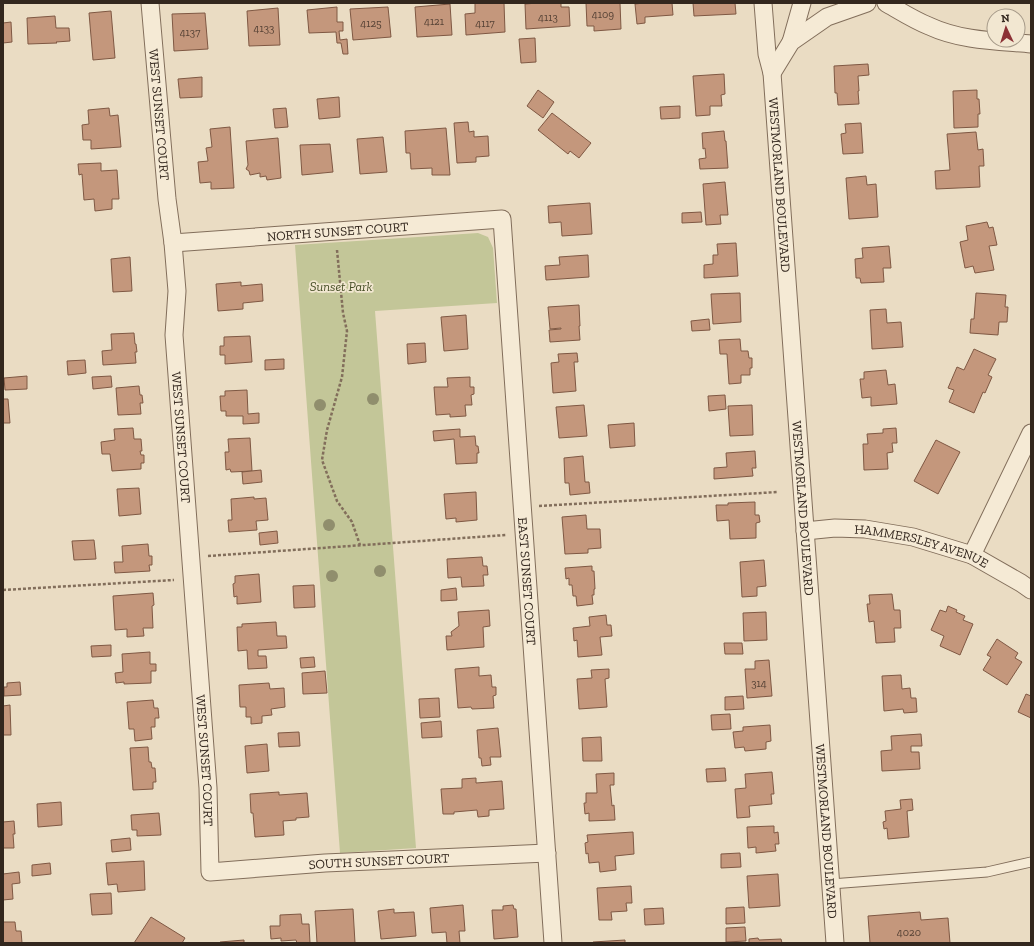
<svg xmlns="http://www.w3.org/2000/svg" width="1034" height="946" font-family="'Zilla Slab',serif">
<rect width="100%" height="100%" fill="#eadcc3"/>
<polygon fill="#c3c698" points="478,233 488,237 493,248 497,303 375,311 416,848 340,853 295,245 418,237"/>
<g fill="#c4977c" stroke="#7f5843">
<polygon points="475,3 504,3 505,32 466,35 465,14 475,13"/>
<polygon points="538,3 561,3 561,7 569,7 570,26 526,29 525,4"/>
<polygon points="586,3 620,3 621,29 594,31 594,26 587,26"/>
<polygon points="644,3 672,3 673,15 645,17 645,23 637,24 635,4"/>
<polygon points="693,3 735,3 736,14 694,16"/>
<polygon points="450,4 452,35 417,37 415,7"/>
<polygon points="337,7 337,22 343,22 343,31 339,31 340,40 347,39 348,54 343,54 341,43 337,43 336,32 309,33 307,10"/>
<polygon points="388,7 391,37 353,40 350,9"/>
<polygon points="278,8 280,45 249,46 247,11"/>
<polygon points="111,11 115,58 93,60 89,13"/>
<polygon points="205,13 208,49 174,51 172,14"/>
<polygon points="55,16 56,28 69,28 70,41 56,42 57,43 28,44 27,18"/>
<polygon points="11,22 12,42 3,43 3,23"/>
<polygon points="535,38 536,62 521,63 519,39"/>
<polygon points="868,64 869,75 858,76 859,91 858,91 859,104 838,105 837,93 835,93 834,66"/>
<polygon points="724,74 725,94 721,95 722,106 710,106 710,115 696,116 693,76"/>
<polygon points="202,77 202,97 180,98 178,79"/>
<polygon points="538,90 554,102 543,118 527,106"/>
<polygon points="977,90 977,99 979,99 980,114 978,114 978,127 954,128 953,91"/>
<polygon points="339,97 340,117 319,119 317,99"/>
<polygon points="680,106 680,118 661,119 660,107"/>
<polygon points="109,108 110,116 118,115 121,147 91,149 91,140 83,140 82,125 89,124 88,110"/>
<polygon points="286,108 288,127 275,128 273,109"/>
<polygon points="552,113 591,143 579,158 570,151 568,154 538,130"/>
<polygon points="468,122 469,132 474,131 474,137 488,136 489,156 476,157 476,162 457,163 454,123"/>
<polygon points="861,123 863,153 843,154 841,134 846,133 845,124"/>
<polygon points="230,127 234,188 211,189 211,182 200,183 198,162 208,161 206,148 212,147 210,129"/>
<polygon points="446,128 450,175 432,175 432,168 411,169 410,153 406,153 405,131"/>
<polygon points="724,131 725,141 726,141 728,168 700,169 699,159 706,158 705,148 703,149 702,133"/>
<polygon points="976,132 978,150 983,149 984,166 979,166 980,187 936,189 935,171 950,170 947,134"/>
<polygon points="383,137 387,172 360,174 357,139"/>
<polygon points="278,138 281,178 267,180 266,176 260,177 260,173 250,175 249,171 246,169 248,165 246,141"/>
<polygon points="330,144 333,172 302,175 300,145"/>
<polygon points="101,163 101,171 117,170 119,199 112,199 112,209 95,211 94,199 84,200 82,174 79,175 78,164"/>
<polygon points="866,176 867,185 876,184 878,217 849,219 846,178"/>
<polygon points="725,182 728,215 720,215 721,224 706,225 703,184"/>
<polygon points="590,203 592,234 562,236 561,222 549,223 548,206"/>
<polygon points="701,212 702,222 682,223 682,213"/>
<polygon points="987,222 989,228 993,227 997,245 989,246 994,270 975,273 973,266 965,268 960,242 968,240 966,226"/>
<polygon points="736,243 738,276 704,278 704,265 713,264 713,255 718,255 717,244"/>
<polygon points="889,246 891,268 883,268 884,282 861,283 860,278 856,278 855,259 863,258 862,248"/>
<polygon points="588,255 589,277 546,280 545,266 560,265 559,257"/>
<polygon points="130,257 132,291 113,292 111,259"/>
<polygon points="241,282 241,286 262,284 263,301 243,303 243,309 218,311 216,284"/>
<polygon points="740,293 741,322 713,324 711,294"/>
<polygon points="976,293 1006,295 1005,307 1008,307 1007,322 999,322 998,335 970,333 971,319 974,319"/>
<polygon points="579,305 580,326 579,326 580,340 550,342 549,330 561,329 561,328 550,329 548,307"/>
<polygon points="886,309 887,323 901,322 903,347 872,349 870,310"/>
<polygon points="466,315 468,349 444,351 441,317"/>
<polygon points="709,319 710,330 692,331 691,321"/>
<polygon points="134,333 135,344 136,344 137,352 135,352 136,363 103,365 102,351 112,350 111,334"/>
<polygon points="250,336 252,362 225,364 225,355 220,355 220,346 224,346 224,337"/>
<polygon points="740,339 741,351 748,351 749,358 752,358 752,368 750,368 750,375 741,375 741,383 729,384 727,354 720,354 719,340"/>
<polygon points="425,343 426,362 408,364 407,344"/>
<polygon points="974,349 996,359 988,375 992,377 985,393 983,392 974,413 949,402 954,390 948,388 957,367 964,370"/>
<polygon points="577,353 578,362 574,362 576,391 553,393 551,363 559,362 558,354"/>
<polygon points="284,359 284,369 265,370 265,360"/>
<polygon points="85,360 86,373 68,375 67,361"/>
<polygon points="886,370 888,385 895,384 897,404 871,406 871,397 862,398 860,379 864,379 864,372"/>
<polygon points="27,376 27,389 5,390 4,378"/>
<polygon points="111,376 112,387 93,389 92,377"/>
<polygon points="470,377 470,387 474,387 474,394 471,395 472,405 465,405 466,416 450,417 450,414 436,415 434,387 448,387 447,378"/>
<polygon points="139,386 140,395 142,395 143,403 140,403 141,414 118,415 116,388"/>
<polygon points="247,390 248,414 259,413 259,423 243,424 243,416 226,416 226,411 221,411 220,396 225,396 225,391"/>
<polygon points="725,395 726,409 709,411 708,396"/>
<polygon points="3,399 8,399 10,423 3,423"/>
<polygon points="584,405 587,436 559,438 556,407"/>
<polygon points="752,405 753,435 730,436 728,406"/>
<polygon points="634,423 635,446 610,448 608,425"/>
<polygon points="133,428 134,439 141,439 142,451 140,451 141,455 144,455 144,463 141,463 141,469 112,471 110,454 102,454 101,442 115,440 114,429"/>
<polygon points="896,428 897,443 892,443 893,452 887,453 888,469 864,470 863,444 868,444 867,434 883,433 883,429"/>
<polygon points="460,429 460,437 475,436 476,446 478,446 479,453 477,453 477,463 456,464 454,439 434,441 433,431"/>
<polygon points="250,438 252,471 231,472 230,469 226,470 225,452 229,452 228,439"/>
<polygon points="936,440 960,452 938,494 914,481"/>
<polygon points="755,451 756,468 752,468 753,476 714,479 714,468 727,467 726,453"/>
<polygon points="583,456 585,482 589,482 590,493 570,495 569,483 565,483 564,458"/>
<polygon points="261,470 262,482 243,484 242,472"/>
<polygon points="139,488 141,514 119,516 117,489"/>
<polygon points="476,492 477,520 456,522 456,518 446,519 444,494"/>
<polygon points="254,497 254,499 266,498 268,520 256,521 257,530 229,532 228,520 232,520 231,499"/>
<polygon points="755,502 755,515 759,515 760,522 756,523 756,538 730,539 729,520 717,521 716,505 728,505 728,503"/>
<polygon points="586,515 587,529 600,529 601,548 588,549 588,553 565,554 562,517"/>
<polygon points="277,531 278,543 260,545 259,533"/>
<polygon points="94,540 96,559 74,560 72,541"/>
<polygon points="148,544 149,556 152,556 152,565 149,565 150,571 115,573 114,562 123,562 122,546"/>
<polygon points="482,557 483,566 487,566 488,575 483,575 484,586 462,587 461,577 448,578 447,559"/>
<polygon points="764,560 766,586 757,587 757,596 742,597 740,562"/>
<polygon points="592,566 592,571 594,571 595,589 594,589 594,595 592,595 593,604 577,606 576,596 573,596 572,585 569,585 569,578 566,579 565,568"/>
<polygon points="259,574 261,602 237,604 237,596 234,597 233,584 235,583 235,576"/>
<polygon points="314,585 315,607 294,608 293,586"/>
<polygon points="456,588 457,600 441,601 441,590"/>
<polygon points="153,593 154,605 152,606 153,628 143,628 144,636 127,637 127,629 115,630 113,596"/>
<polygon points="892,594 894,610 900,610 901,628 894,628 895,642 876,643 874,621 869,622 867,604 870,604 869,595"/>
<polygon points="948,606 957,610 956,612 965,616 963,620 973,624 960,655 940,646 944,636 931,630 940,610 946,612"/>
<polygon points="489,610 490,626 483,627 484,647 447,650 446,636 452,636 451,632 459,626 458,612"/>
<polygon points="766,612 767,640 744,641 743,613"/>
<polygon points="606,615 607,625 611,625 612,636 600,637 602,655 578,657 577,640 574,641 573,628 590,626 589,617"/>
<polygon points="276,622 277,636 286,636 287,648 258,650 258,656 266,656 267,668 248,669 247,650 238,651 237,627 242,627 242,624"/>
<polygon points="997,639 1018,653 1015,658 1022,662 1007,685 983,670 991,657 987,655"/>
<polygon points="724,643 742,643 743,654 725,654"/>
<polygon points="111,645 111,656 92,657 91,646"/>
<polygon points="150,652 150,664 156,664 156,671 151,671 151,683 124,684 124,682 116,683 115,673 123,672 122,654"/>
<polygon points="314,657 315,667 301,668 300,658"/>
<polygon points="769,660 772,696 747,698 745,669 755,669 755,661"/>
<polygon points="479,667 479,676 491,675 492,687 496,687 496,695 493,696 494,708 472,709 471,707 458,708 455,669"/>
<polygon points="609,669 609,678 605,679 607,707 579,709 577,679 592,678 591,670"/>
<polygon points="325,671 327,693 303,694 302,673"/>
<polygon points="901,675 902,689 910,688 911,698 916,698 917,712 904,713 903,709 884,711 882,676"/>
<polygon points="20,682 21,695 4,696 4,687 7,687 7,683"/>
<polygon points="269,683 270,689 284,688 285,707 271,709 272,715 262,716 262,723 251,724 251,717 246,717 246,707 240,707 239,685"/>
<polygon points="1026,694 1031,696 1031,718 1018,712"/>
<polygon points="743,696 744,709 725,710 725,697"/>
<polygon points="439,698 440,717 420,718 419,699"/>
<polygon points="153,700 154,708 158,708 159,718 155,718 155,727 151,727 152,739 135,741 134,729 129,729 127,702"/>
<polygon points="10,705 11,735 3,735 3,706"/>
<polygon points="730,714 731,729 712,730 711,715"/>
<polygon points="441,721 442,737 422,738 421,723"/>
<polygon points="770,725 771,741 766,742 766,749 745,751 744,747 735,748 733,732 743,731 743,727"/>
<polygon points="498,728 501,757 490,757 491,765 482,766 481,758 479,758 477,730"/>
<polygon points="299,732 300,746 279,747 278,733"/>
<polygon points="921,734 922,746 911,746 911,752 919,752 920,769 882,771 881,751 892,750 891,736"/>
<polygon points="601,737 602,761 583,761 582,738"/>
<polygon points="267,744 269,771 247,773 245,746"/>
<polygon points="148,747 149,762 151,762 152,768 155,768 156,782 153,782 153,789 133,790 130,748"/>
<polygon points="725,768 726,781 707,782 706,769"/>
<polygon points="772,772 774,794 771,794 772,804 749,806 750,817 737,818 735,789 746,788 745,774"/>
<polygon points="614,773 614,785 610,785 612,806 614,805 615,820 589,821 589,813 585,814 584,803 586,803 586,793 597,793 596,774"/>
<polygon points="476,778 476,783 502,781 504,809 489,810 489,816 478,817 477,810 454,812 454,814 443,814 441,789 462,788 462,779"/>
<polygon points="279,792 279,795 307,793 309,817 296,818 296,820 283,821 284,835 255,837 253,813 251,813 250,794"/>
<polygon points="912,799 913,810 907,811 909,837 888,839 887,828 884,829 883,822 886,821 885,811 901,809 900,800"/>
<polygon points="61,802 62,825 38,827 37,804"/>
<polygon points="159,813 161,835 137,836 137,830 132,830 131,815"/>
<polygon points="14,821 15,834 13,834 14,848 3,848 3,822"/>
<polygon points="774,826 774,833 778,832 779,844 775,844 776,851 756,853 756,847 748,848 747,827"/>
<polygon points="633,832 634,854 615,856 616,870 600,872 599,862 589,863 588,853 586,854 585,843 588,842 587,835"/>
<polygon points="130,838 131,850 112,852 111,840"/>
<polygon points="740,853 741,867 721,868 721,854"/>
<polygon points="144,861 145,890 118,892 117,884 108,885 106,863"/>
<polygon points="50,863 51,874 32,876 32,865"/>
<polygon points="19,872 20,883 12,884 13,899 3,900 3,874"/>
<polygon points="778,874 780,906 749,908 747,876"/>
<polygon points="631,886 632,903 626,903 627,911 611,912 612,920 599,920 597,888"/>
<polygon points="111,893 112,914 92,915 90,894"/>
<polygon points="463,905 465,931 459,931 460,943 447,943 446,932 432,933 430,908"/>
<polygon points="513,905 514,909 516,909 518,937 494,939 492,910 503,910 503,906"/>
<polygon points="744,907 745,923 726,924 726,908"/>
<polygon points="663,908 664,924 645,925 644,909"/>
<polygon points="353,909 355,943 317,943 315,911"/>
<polygon points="394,909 394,913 414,912 416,936 381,939 378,911"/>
<polygon points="920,912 921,920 948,918 950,943 870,943 868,916"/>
<polygon points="301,914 302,924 309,924 310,943 297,943 296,940 281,941 281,938 271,939 270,926 280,926 280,915"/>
<polygon points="151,917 185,938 182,943 134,943"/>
<polygon points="3,922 15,922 16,931 21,931 22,943 3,943"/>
<polygon points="745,927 746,941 726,942 726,928"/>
<polygon points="758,938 759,940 781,939 782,943 749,943 749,939"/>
<polygon points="244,940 244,943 220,943 220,942"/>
<polygon points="625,940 625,943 593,943 593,942"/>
</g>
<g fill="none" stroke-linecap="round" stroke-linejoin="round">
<defs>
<polyline id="service" points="831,884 987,872 1031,862"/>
<g id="minor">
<path id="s1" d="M150,3l17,196 6,44 4,48 -3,44 34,453 2,84 115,-9 222,-10"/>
<path id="s2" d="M763,3l4,51 5,19 63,870"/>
<path d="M886,3c14,8 28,17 43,23 32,15 68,15 102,18"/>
<polyline points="791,42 802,3"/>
<polyline points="772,73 791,42 827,17 867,3"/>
<path id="s3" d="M173,243l329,-24 51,724"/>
<path id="s4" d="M805,531l30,-3 30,1 48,8 59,18 49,28 10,7"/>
<polyline points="972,555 1031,433"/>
</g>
</defs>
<use href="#service" stroke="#826e5b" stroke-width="11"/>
<use href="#minor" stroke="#826e5b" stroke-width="19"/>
<g stroke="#826e5b" stroke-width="2.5" stroke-dasharray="3 2" stroke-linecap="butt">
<polyline points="337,250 343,313 347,331 342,377 327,430 322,460 337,501 352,522 360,545"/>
<polyline points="539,506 778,492"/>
<polyline points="208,556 506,535"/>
<polyline points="3,590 174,580"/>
</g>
<use href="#service" stroke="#f5ead5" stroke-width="9"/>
<use href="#minor" stroke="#f5ead5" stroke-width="17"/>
</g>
<g fill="#908e6d">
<circle cx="373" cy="399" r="6"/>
<circle cx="320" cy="405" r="6"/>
<circle cx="329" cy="525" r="6"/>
<circle cx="380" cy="571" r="6"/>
<circle cx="332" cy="576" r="6"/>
</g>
<g text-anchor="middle" stroke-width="3.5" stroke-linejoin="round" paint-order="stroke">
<g font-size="11" fill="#574336">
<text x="603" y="18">4109</text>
<text x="548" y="21">4113</text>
<text x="434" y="25">4121</text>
<text x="371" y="27">4125</text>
<text x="485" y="27">4117</text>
<text x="264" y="32">4133</text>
<text x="190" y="36">4137</text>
<text x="759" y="687">314</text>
<text x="909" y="936">4020</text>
</g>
<g font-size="13" fill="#33271e" stroke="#f2e7d1">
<text dy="5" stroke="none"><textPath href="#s1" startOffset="112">WEST SUNSET COURT</textPath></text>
<text dy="5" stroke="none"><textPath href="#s2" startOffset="183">WESTMORLAND BOULEVARD</textPath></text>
<text dy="5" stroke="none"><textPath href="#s3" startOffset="165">NORTH SUNSET COURT</textPath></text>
<text dy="5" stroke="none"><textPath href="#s1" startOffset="436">WEST SUNSET COURT</textPath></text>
<text dy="5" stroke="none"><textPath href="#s2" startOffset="507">WESTMORLAND BOULEVARD</textPath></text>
<text dy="5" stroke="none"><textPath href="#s4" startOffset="119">HAMMERSLEY AVENUE</textPath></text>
<text dy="5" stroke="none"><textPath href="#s3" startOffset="693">EAST SUNSET COURT</textPath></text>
<text dy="5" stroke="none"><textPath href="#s1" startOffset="760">WEST SUNSET COURT</textPath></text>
<text dy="5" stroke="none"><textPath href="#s2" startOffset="831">WESTMORLAND BOULEVARD</textPath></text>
<text dy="5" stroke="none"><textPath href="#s1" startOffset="1041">SOUTH SUNSET COURT</textPath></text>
</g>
<g font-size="13" font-style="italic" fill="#464e26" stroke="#f2e7d1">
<text x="341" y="291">Sunset Park</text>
</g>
</g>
<rect width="1034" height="946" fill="none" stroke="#33271e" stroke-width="8"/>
<g transform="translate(1006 28) rotate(356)"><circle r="19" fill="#f2e7d1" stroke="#a69a89"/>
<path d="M0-3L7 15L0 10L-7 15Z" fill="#8c3135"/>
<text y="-6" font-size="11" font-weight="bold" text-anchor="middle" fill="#33271e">N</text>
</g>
</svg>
